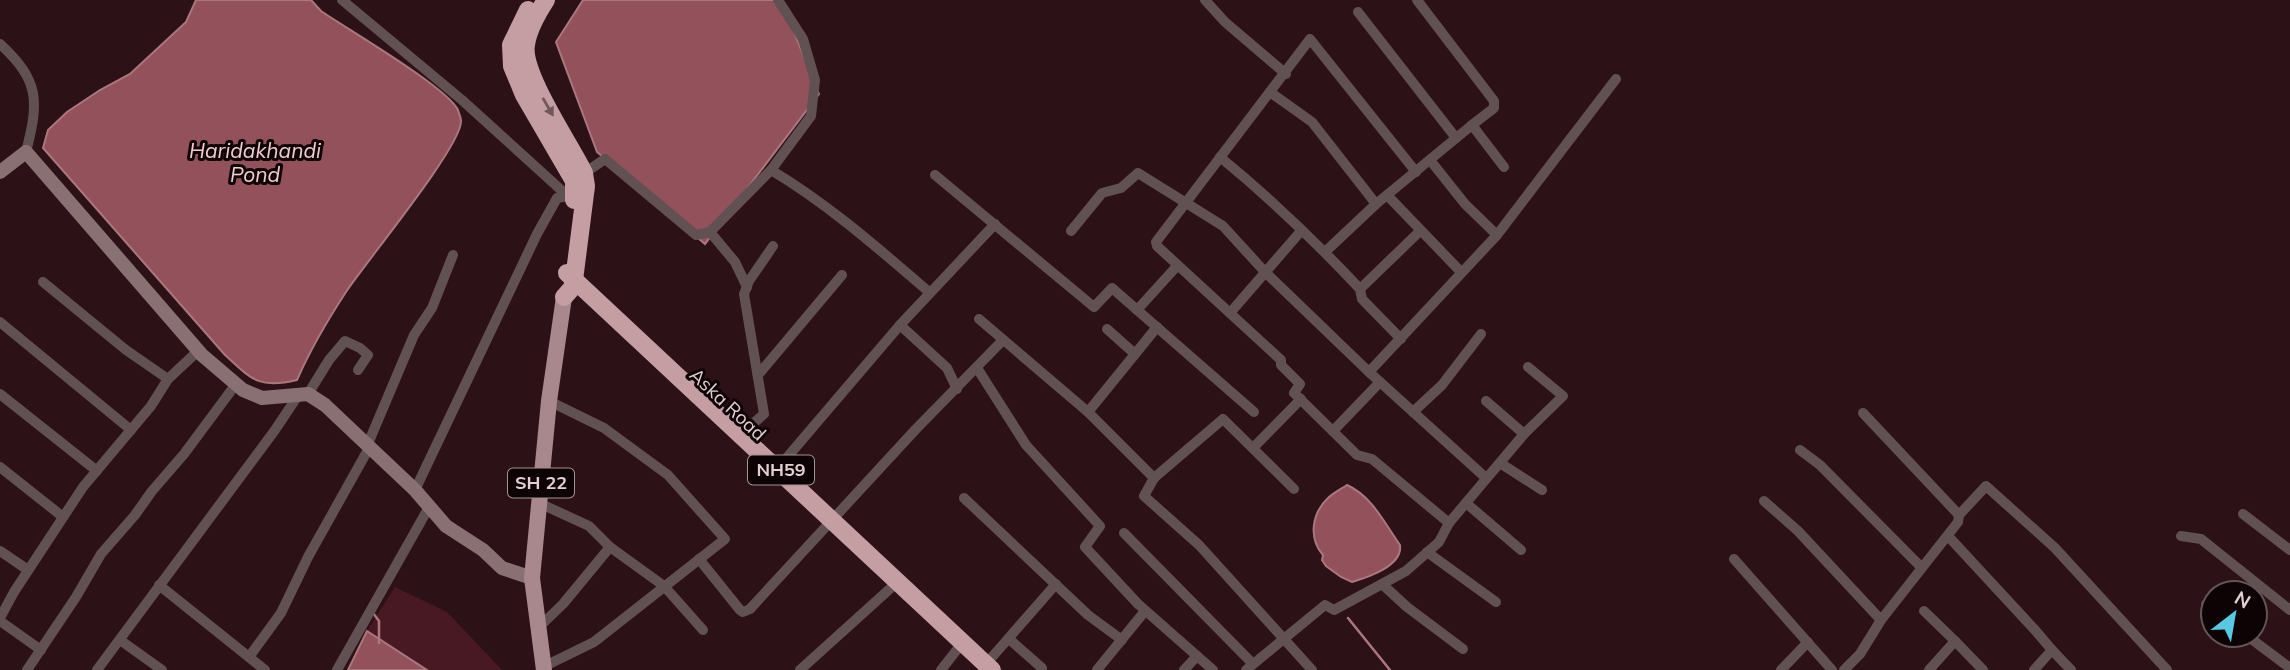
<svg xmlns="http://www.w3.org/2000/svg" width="2290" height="670" font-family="Mulish,sans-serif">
<rect width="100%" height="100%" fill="#2c1116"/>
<polygon fill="#481923" points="395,587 447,612 502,670 427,670 367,631"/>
<g fill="#93515c" stroke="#ab777f" stroke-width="2">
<path d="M196,0h115l10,11c26,18 126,76 137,99 1,4 3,7 3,11 1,25 -96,142 -115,171 -19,29 -35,56 -49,88 -38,9 -45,0 -72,-25l-182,-207 5,-18 19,-18 33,-22 30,-16 56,-52z"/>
<polygon points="583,0 781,0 819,94 705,244 597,152 556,42"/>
<path d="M1347,485c25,11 38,39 53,60 3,21 -31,32 -48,37l-11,-5 -15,-11 -4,-6 1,-5c-15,-17 -11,-42 5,-57 5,-5 13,-9 19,-13z"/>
<polygon points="367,631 427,670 348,670"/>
</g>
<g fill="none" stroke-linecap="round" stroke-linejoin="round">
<g stroke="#ab777f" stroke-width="2.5">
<polyline points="373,613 379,621 379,643"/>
<polyline points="1348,618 1390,670"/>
</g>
<g stroke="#615153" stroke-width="10">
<polyline points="342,0 462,100 571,199"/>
<polyline points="1205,0 1225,22 1286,74"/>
<polyline points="1417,0 1494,101 1494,108 1472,125 1504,167"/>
<polyline points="1358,12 1456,138"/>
<path d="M0,44c40,37 39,57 26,108"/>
<polyline points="1270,92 1312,122 1376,204"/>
<path d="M1220,157c50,41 96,85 140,132l2,10 39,40"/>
<polyline points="1430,160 1465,204 1497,235"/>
<path d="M771,170c57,34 108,79 158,122"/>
<polyline points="1416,172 1310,39 1156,242 1157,246 1281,360 1281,365 1300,384 1294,393 1357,455 1372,459 1449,523"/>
<polyline points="583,174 605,159 696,235 710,232 771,170 811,116 815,80 803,39 778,0"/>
<polyline points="935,175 1094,307 1112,288 1254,412"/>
<polyline points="1387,195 1461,272"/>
<polyline points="1071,231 1102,193 1121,188 1138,173 1223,226 1265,272 1369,372 1486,478"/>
<polyline points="710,232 735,262 747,287"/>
<polyline points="1325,252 1376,204 1472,125"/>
<polyline points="43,282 126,350 168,379"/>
<polyline points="1360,289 1420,231"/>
<polyline points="1137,310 1177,266"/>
<polyline points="1230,313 1301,231"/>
<polyline points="979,319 1088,412 1154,478 1144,496 1199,545 1312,670"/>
<polyline points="0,322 131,430"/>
<polyline points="900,325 947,368 957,389"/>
<polyline points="1107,329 1135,354"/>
<polyline points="977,368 1026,445 1100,526 1085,547 1138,604 1213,670"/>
<polyline points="1369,372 1497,235 1616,79"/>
<polyline points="758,375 842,275"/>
<polyline points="0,394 97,471"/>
<polyline points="308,394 329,360 345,341 360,348 368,355 358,370"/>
<polyline points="1486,401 1524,434"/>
<polyline points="1088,412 1157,327"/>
<polyline points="1413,412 1442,385 1481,334"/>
<polyline points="1333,431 1380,382"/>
<polyline points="741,434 764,414 744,294 749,281 773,246"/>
<polyline points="367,446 414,335 432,308 453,255"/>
<polyline points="1253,448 1301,399"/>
<polyline points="1800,450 1820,465 1921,567"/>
<polyline points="1500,463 1542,490"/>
<polyline points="0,467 63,517"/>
<polyline points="778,468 900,325 995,224"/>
<polyline points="1154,478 1223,419 1294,489"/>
<polyline points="415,490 537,234 557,198 574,195"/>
<polyline points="964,498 1088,615 1122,640"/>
<polyline points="1764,501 1798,531 1881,620"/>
<polyline points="539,503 589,526 610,547 664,586 703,630"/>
<polyline points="1466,503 1521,550"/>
<polyline points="2243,514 2290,550"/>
<polyline points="1959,515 1986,486 2055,548 2167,670"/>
<polyline points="1124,533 1253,664"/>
<polyline points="1948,536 2035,630 2052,650 2034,670"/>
<polyline points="2181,536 2201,539 2290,610"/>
<polyline points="0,551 28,570"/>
<polyline points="1427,552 1496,602"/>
<polyline points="699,559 740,610 743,612 750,609 916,429 1003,340"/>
<polyline points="1734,559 1832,670"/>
<polyline points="1382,584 1407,607 1463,649"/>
<polyline points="159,585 265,670"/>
<polyline points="2206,604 2213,609"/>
<polyline points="1924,611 1955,641"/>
<polyline points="0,618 14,592 83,487 151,406 168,379 198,351"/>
<polyline points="0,621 41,650"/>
<polyline points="538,628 563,604 610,547"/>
<polyline points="2246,635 2290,668"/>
<polyline points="1009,639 1042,668"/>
<polyline points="120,640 162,670"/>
<polyline points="2052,650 2071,670"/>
<polyline points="249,657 281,613 308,557 369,448"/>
<polyline points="986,664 1056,584"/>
<polyline points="543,667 594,642 725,539 668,475 604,428 549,401"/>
<polyline points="27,670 76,597 101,554 135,515 152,491 184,454 236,384"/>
<polyline points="97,670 275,430 299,394"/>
<polyline points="337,670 429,507"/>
<polyline points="800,670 893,586"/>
<polyline points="941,670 963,642"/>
<polyline points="1097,670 1145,611"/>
<polyline points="1184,670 1197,656"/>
<polyline points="1246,670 1325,605 1334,610 1406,571 1439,542 1449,523 1524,434 1563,396 1528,367"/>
<polyline points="1781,670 1808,642"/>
<polyline points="1844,670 1860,654 1881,620 1958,522 1959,515 1863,413"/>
<polyline points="1929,670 1955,641 1983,670"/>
</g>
<polyline stroke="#897073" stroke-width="14" points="0,172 26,152 202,355 243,390 262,398 308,394 325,405 415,490 446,526 483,550 502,568 532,578"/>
<polyline stroke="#a8888c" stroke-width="16" points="544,670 532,578 549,401 564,297"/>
<g stroke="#c49ea3" stroke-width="18">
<path d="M546,0c-9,14 -18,29 -20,45 -5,28 44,99 58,128l2,13 -12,94 -2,8 -8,9"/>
<polyline points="528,10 511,45 512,66 524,95 574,181 574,200"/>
<polyline points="567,273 992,670"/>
</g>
</g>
<defs><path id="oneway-solid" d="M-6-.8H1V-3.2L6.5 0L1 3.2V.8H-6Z" transform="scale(1.75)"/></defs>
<use fill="#72585b" href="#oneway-solid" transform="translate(548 107) rotate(60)"/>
<g text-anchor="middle" stroke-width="6" stroke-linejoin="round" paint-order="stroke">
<g fill="#0d0304" stroke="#a39294" stroke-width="2">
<rect x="748" y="455.5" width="66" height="29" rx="5"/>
<rect x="508" y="468.5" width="66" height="29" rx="5"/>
</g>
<g font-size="18" font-weight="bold" fill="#e3cfd1">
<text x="781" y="476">NH59</text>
<text x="541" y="489">SH 22</text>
</g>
<g font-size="19" fill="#e3cfd1" stroke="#0d0304">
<text transform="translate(728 404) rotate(43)" y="7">Aska Road</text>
</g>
<g font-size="21" font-style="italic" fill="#f3cacf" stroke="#0d0304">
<text x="255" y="158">Haridakhandi<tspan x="255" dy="24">Pond</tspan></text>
</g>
</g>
<g transform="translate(2234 614) rotate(31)"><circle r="33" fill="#0d0304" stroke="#635556" stroke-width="2"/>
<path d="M0-5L12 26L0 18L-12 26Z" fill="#57c9e3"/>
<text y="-10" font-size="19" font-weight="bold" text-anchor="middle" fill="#e3cfd1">N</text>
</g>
</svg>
